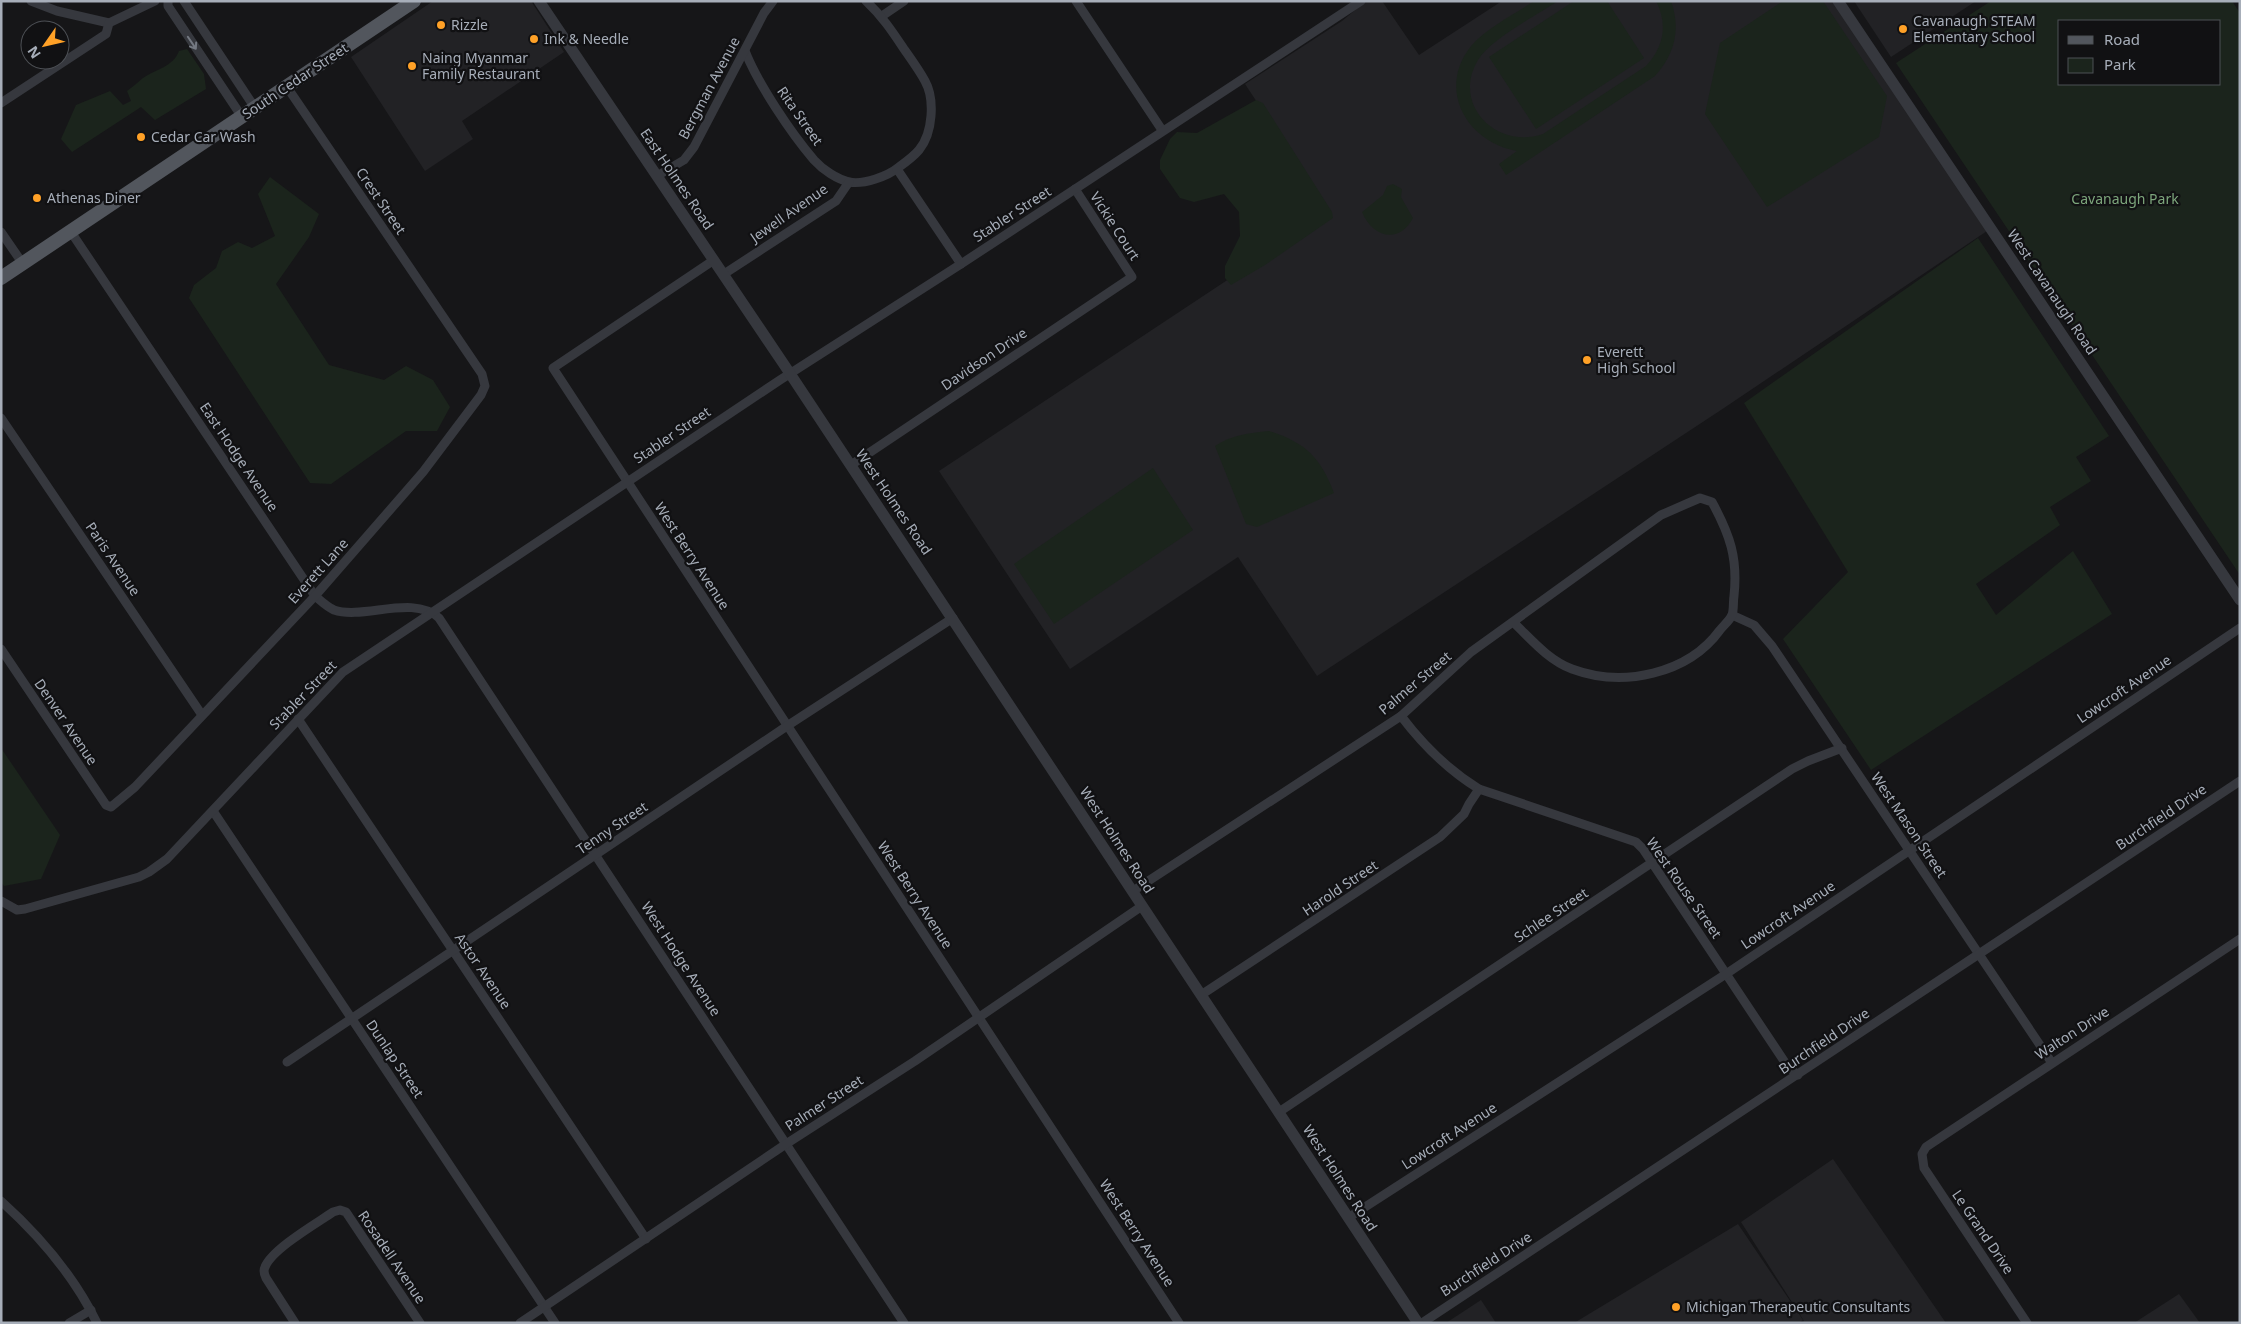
<svg xmlns="http://www.w3.org/2000/svg" width="2241" height="1324" font-family="'Noto Sans',sans-serif">
<rect width="100%" height="100%" fill="#161618"/>
<g fill="#222225">
<polygon points="433,1 531,1 564,52 462,121 473,139 425,171 351,57"/>
<polygon points="1366,1 1382,1 1419,55 1502,1 1834,1 1987,231 1724,408 1317,676 1238,557 1070,669 939,471 1330,212 1245,84 1342,21"/>
<polygon points="1854,1 1976,1 1891,57"/>
<polygon points="1833,1159 1946,1323 1801,1323 1804,1321 1741,1222"/>
<polygon points="1738,1224 1803,1320 1799,1323 1574,1323"/>
<polygon points="2179,1294 2200,1323 2134,1323"/>
<polygon points="1481,1300 1496,1323 1446,1323"/>
</g>
<g fill="#1b241c" fill-rule="evenodd">
<path d="M1534,1h24c-21,14 -67,38 -80,59 -27,45 19,90 65,74l103,-68c18,-19 22,-42 10,-65h15c10,28 4,53 -16,75l-149,99 -7,-11 18,-13c-51,-9 -81,-63 -45,-106 16,-18 42,-30 62,-44z"/>
<polygon points="1574,1 1607,1 1644,58 1536,129 1489,57"/>
<polygon points="1783,1 1823,1 1887,96 1879,137 1767,207 1705,114 1720,43"/>
<path d="M1991,1h241l8,12v562l-344,-512zM2060,21h160v63h-160z"/>
<path d="M187,49l17,25 2,15 -51,31 -14,-13 -69,45 -11,-13 15,-34 34,-14 13,14 8,-4 -4,-10c6,-4 11,-9 16,-13 13,-9 30,-11 36,-27z"/>
<polygon points="1256,100 1263,103 1332,212 1333,218 1265,265 1231,285 1225,278 1225,266 1240,236 1239,212 1224,194 1194,202 1180,198 1160,169 1160,160 1170,139 1177,132 1197,133"/>
<polygon points="270,177 319,214 309,237 276,284 329,365 384,380 406,366 433,380 450,407 437,431 406,431 331,484 310,483 189,298 194,285 216,268 222,251 238,242 252,248 275,236 258,194"/>
<path d="M1393,184l9,5 -1,8 12,21c-14,27 -41,19 -51,-6l21,-17 4,-9z"/>
<polygon points="1978,238 2109,436 2076,457 2091,481 2050,507 2060,525 1976,584 1996,615 2073,551 2112,614 1871,770 1783,639 1848,572 1744,403"/>
<path d="M1269,431c37,12 51,26 65,62l-77,34 -11,-3 -31,-78c17,-11 33,-13 54,-15z"/>
<polygon points="1153,468 1193,530 1054,624 1014,564"/>
<polygon points="1,748 60,835 41,879 4,886 1,882"/>
</g>
<g fill="none" stroke-linecap="round" stroke-linejoin="round">
<g stroke="#36383e" stroke-width="9">
<polyline points="31,1 57,11 109,23"/>
<polyline points="168,1 168,6 242,117"/>
<polyline points="184,1 255,108"/>
<polyline points="1076,1 1162,130"/>
<polyline points="882,16 904,1"/>
<path d="M745,51c13,33 46,82 69,109 9,10 23,19 35,22 15,3 39,-6 50,-15 7,-5 15,-11 20,-17 14,-17 16,-51 6,-69 -6,-11 -14,-22 -21,-32 -12,-18 -22,-33 -38,-48"/>
<polyline points="1,103 106,34 109,23 155,1"/>
<polyline points="897,169 961,264"/>
<polyline points="657,176 684,160 694,147 764,13 773,1"/>
<polyline points="1,232 23,264"/>
<path d="M71,232l244,364c6,5 12,11 19,14 30,10 79,-16 105,8l465,705"/>
<polyline points="714,260 553,368 1179,1323"/>
<polyline points="724,274 836,201 849,182"/>
<polyline points="1,418 202,715"/>
<polyline points="851,465 1132,277 1075,189"/>
<polyline points="1732,615 1754,625 1772,646 2052,1063"/>
<polyline points="1,649 106,805 111,807 135,787 315,596 423,472 481,395 485,386 482,374 287,87"/>
<path d="M1401,716c22,29 47,54 78,73l157,53 7,7 145,218 10,8"/>
<polyline points="298,719 646,1239"/>
<polyline points="213,811 555,1323"/>
<path d="M1133,891l268,-175 70,-64 190,-137 39,-17 12,4c18,33 26,56 22,94 -1,5 0,14 -2,19 -2,5 -8,10 -12,15 -32,44 -97,58 -148,39 -24,-9 -41,-30 -59,-47"/>
<polyline points="1,901 17,910 25,909 139,877 149,872 167,859 343,672 780,380 961,264 1361,1"/>
<polyline points="1201,995 1440,837 1464,814 1469,804 1479,789"/>
<polyline points="287,1062 787,726 953,618"/>
<polyline points="1279,1112 1792,769 1808,761 1842,748"/>
<path d="M1,1201c39,35 73,75 96,122"/>
<polyline points="1348,1218 1726,974 2240,628"/>
<polyline points="69,1323 91,1310"/>
<path d="M295,1323l-29,-45c-2,-4 -3,-7 -1,-11 7,-18 52,-44 68,-55l7,-2 6,2 74,111"/>
<polyline points="520,1323 786,1144 915,1061 1142,906"/>
<polyline points="1422,1323 2240,781"/>
<polyline points="2027,1323 1924,1168 1922,1154 1926,1147 2240,939"/>
</g>
<g stroke="#36383e" stroke-width="11">
<polyline points="539,1 785,366 1418,1323"/>
<polyline points="1838,1 2240,600"/>
</g>
<polyline stroke="#52565d" stroke-width="14" points="1,278 414,1"/>
</g>
<defs><path id="oneway-shaft" d="M-6 0H5M1.5-3L5.5 0L1.5 3" fill="none" stroke-width="1.6" stroke-linecap="round" stroke-linejoin="round" transform="scale(1.25)"/></defs>
<use stroke="#747982" href="#oneway-shaft" transform="translate(192 43) rotate(56)"/>
<g fill="#ffa127" stroke="#111113" stroke-width="2">
<circle cx="441" cy="25" r="5"/>
<circle cx="1903" cy="29" r="5"/>
<circle cx="534" cy="39" r="5"/>
<circle cx="412" cy="66" r="5"/>
<circle cx="141" cy="137" r="5"/>
<circle cx="37" cy="198" r="5"/>
<circle cx="1587" cy="360" r="5"/>
<circle cx="1676" cy="1307" r="5"/>
</g>
<g text-anchor="middle" stroke-width="4.5" stroke-linejoin="round" paint-order="stroke">
<g font-size="14" fill="#a7aeb9" stroke="#111113" text-anchor="start">
<text x="1913" y="26">Cavanaugh STEAM<tspan x="1913" dy="16">Elementary School</tspan></text>
<text x="451" y="30">Rizzle</text>
<text x="544" y="44">Ink &amp; Needle</text>
<text x="422" y="63">Naing Myanmar<tspan x="422" dy="16">Family Restaurant</tspan></text>
<text x="151" y="142">Cedar Car Wash</text>
<text x="47" y="203">Athenas Diner</text>
<text x="1597" y="357">Everett<tspan x="1597" dy="16">High School</tspan></text>
<text x="1686" y="1312">Michigan Therapeutic Consultants</text>
</g>
<g font-size="14" fill="#a7aeb9" stroke="#111113">
<text transform="translate(295 81) rotate(-34)" y="5">South Cedar Street</text>
<text transform="translate(709 88) rotate(-62)" y="5">Bergman Avenue</text>
<text transform="translate(800 116) rotate(55)" y="5">Rita Street</text>
<text transform="translate(677 179) rotate(56)" y="5">East Holmes Road</text>
<text transform="translate(381 201) rotate(56)" y="5">Crest Street</text>
<text transform="translate(789 213) rotate(-35)" y="5">Jewell Avenue</text>
<text transform="translate(1012 214) rotate(-33)" y="5">Stabler Street</text>
<text transform="translate(1115 226) rotate(57)" y="5">Vickie Court</text>
<text transform="translate(2052 292) rotate(56)" y="5">West Cavanaugh Road</text>
<text transform="translate(984 359) rotate(-34)" y="5">Davidson Drive</text>
<text transform="translate(672 435) rotate(-34)" y="5">Stabler Street</text>
<text transform="translate(239 457) rotate(56)" y="5">East Hodge Avenue</text>
<text transform="translate(894 502) rotate(56)" y="5">West Holmes Road</text>
<text transform="translate(692 556) rotate(57)" y="5">West Berry Avenue</text>
<text transform="translate(113 559) rotate(56)" y="5">Paris Avenue</text>
<text transform="translate(318 571) rotate(-48)" y="5">Everett Lane</text>
<text transform="translate(1415 683) rotate(-40)" y="5">Palmer Street</text>
<text transform="translate(2124 689) rotate(-34)" y="5">Lowcroft Avenue</text>
<text transform="translate(303 695) rotate(-46)" y="5">Stabler Street</text>
<text transform="translate(66 722) rotate(56)" y="5">Denver Avenue</text>
<text transform="translate(2161 817) rotate(-34)" y="5">Burchfield Drive</text>
<text transform="translate(1909 825) rotate(56)" y="5">West Mason Street</text>
<text transform="translate(612 828) rotate(-34)" y="5">Tenny Street</text>
<text transform="translate(1117 840) rotate(57)" y="5">West Holmes Road</text>
<text transform="translate(1340 888) rotate(-34)" y="5">Harold Street</text>
<text transform="translate(1684 888) rotate(55)" y="5">West Rouse Street</text>
<text transform="translate(915 895) rotate(57)" y="5">West Berry Avenue</text>
<text transform="translate(1551 915) rotate(-34)" y="5">Schlee Street</text>
<text transform="translate(1788 915) rotate(-34)" y="5">Lowcroft Avenue</text>
<text transform="translate(681 959) rotate(57)" y="5">West Hodge Avenue</text>
<text transform="translate(483 971) rotate(56)" y="5">Astor Avenue</text>
<text transform="translate(2072 1033) rotate(-33)" y="5">Walton Drive</text>
<text transform="translate(1824 1041) rotate(-34)" y="5">Burchfield Drive</text>
<text transform="translate(395 1059) rotate(56)" y="5">Dunlap Street</text>
<text transform="translate(824 1103) rotate(-33)" y="5">Palmer Street</text>
<text transform="translate(1449 1136) rotate(-33)" y="5">Lowcroft Avenue</text>
<text transform="translate(1340 1178) rotate(57)" y="5">West Holmes Road</text>
<text transform="translate(1983 1232) rotate(56)" y="5">Le Grand Drive</text>
<text transform="translate(1137 1233) rotate(57)" y="5">West Berry Avenue</text>
<text transform="translate(392 1257) rotate(56)" y="5">Rosadell Avenue</text>
<text transform="translate(1486 1264) rotate(-33)" y="5">Burchfield Drive</text>
</g>
<g font-size="14" fill="#7da67c" stroke="#111113">
<text x="2125" y="204">Cavanaugh Park</text>
</g>
</g>
<rect width="2241" height="1324" fill="none" stroke="#a7aeb9" stroke-width="5"/>
<rect x="2058" y="20" width="162" height="65" fill="#111113" stroke="#4d5055"/>
<rect x="2068" y="36" width="25" height="8" fill="#52565d" stroke="#4d5055"/>
<text x="2104" y="45" font-size="15" fill="#a7aeb9">Road</text>
<rect x="2068" y="58" width="25" height="15" fill="#1b241c" stroke="#4d5055"/>
<text x="2104" y="70" font-size="15" fill="#a7aeb9">Park</text>
<g transform="translate(45 45) rotate(236)"><circle r="24" fill="#111113" stroke="#4d5055"/>
<path d="M0-4L9 19L0 12L-9 19Z" fill="#ffa127"/>
<text y="-8" font-size="14" font-weight="bold" text-anchor="middle" fill="#a7aeb9">N</text>
</g>
</svg>
